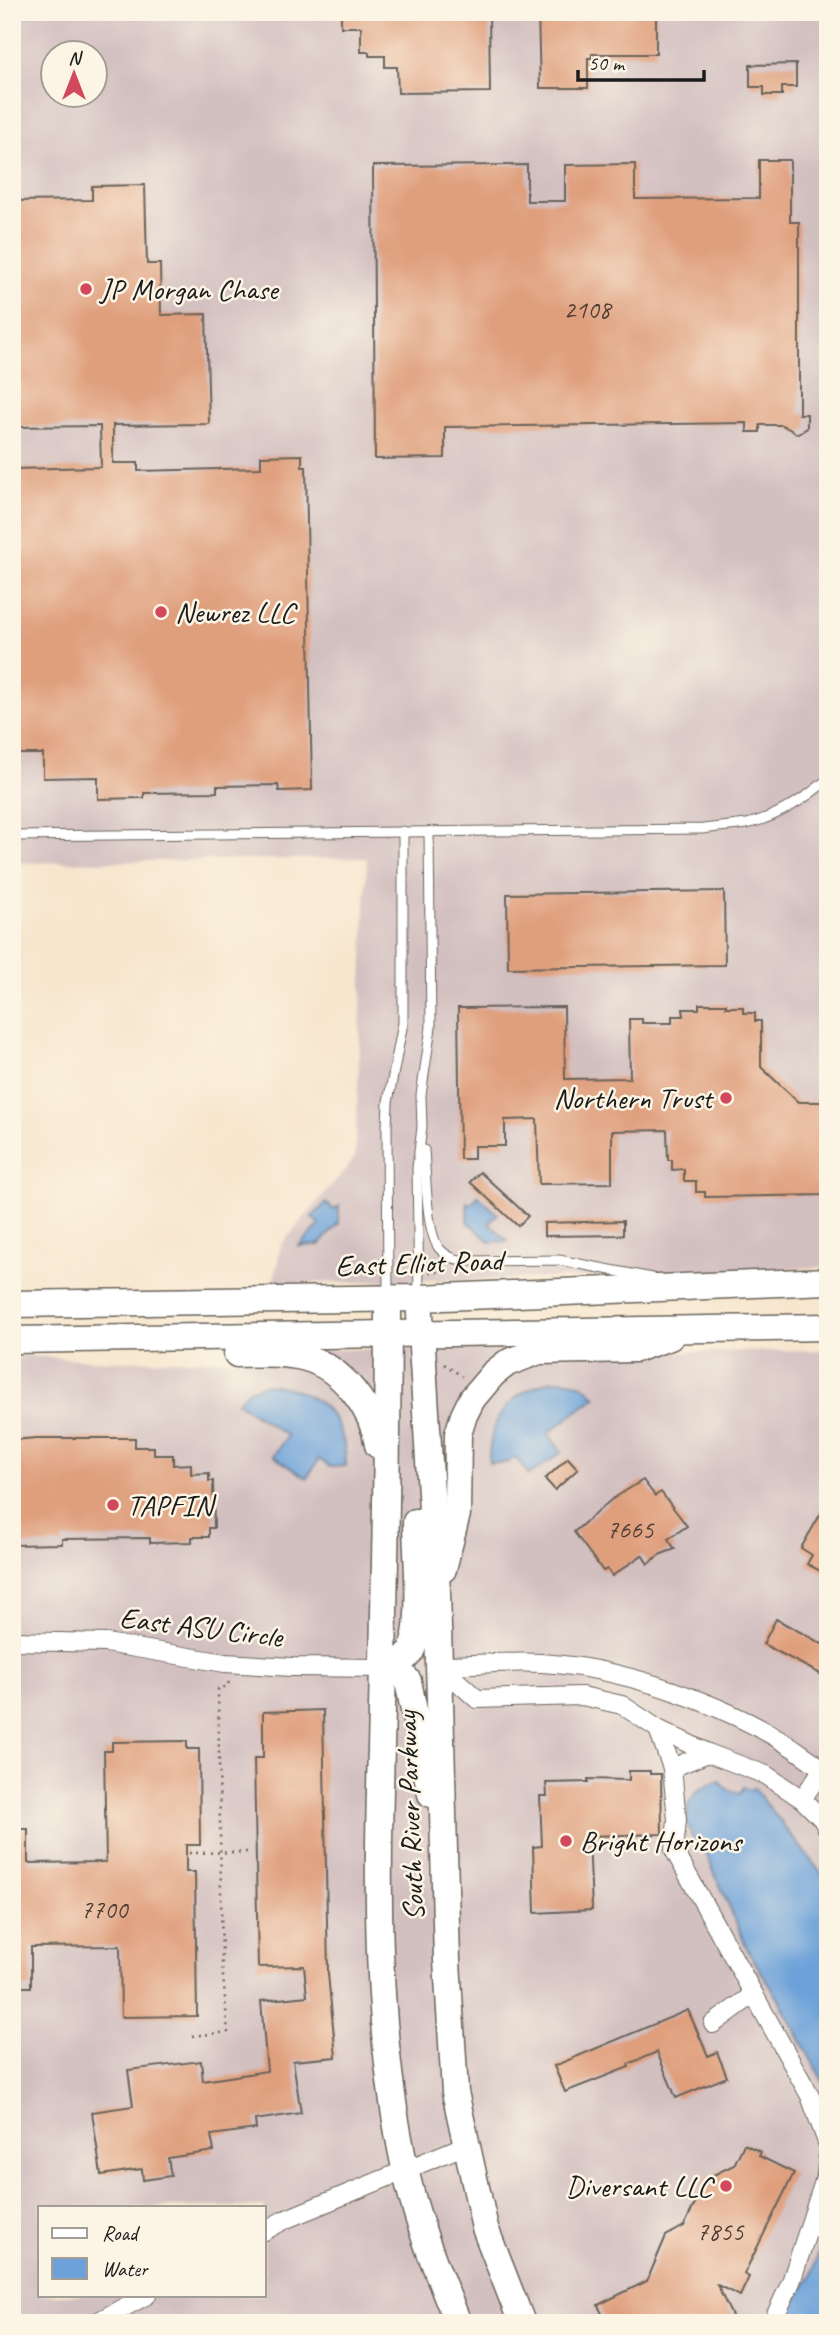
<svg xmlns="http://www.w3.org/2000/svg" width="840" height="2335" font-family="Caveat,sans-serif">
<rect width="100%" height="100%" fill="#fcf5e5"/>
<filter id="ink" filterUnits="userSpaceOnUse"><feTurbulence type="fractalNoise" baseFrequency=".0143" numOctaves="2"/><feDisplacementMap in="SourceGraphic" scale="14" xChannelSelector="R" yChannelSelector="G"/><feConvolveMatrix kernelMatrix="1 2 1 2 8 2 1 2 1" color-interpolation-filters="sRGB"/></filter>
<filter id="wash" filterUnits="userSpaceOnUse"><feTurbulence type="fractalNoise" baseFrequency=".00686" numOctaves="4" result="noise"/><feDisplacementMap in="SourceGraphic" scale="28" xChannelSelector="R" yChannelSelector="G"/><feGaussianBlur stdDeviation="1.57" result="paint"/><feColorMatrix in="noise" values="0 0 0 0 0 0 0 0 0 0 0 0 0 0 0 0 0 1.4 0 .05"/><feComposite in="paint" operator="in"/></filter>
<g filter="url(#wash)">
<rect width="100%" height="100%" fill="#f7e6ce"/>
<g fill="#d2bfc0" fill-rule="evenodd">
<path d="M12,12h816v1255l-237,10 -318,7 8,-39 74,-87 12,-300 -355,5zM52,52h42v42h-42z"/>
<path d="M508,1347l52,7 268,-4v973h-816v-968l102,6 155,-2 51,-9zM40,2207h224v88h-224z"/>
</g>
<g fill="#6ca1d9" stroke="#445e7a" stroke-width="2">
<polygon points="478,1196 498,1214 489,1223 508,1241 490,1242 468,1222 467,1202 470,1205"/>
<polygon points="326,1203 334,1210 339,1206 339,1223 319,1245 299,1246 320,1225 312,1217"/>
<path d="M553,1380c19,0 30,2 43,17l-48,36 14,19 -33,23 -14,-18 -9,6h-17c0,-46 19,-70 64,-83z"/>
<path d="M268,1384c49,6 78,31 78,82l-16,1 -11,-8 -12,19 -34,-22 14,-20 -50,-34 13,-13z"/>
<path d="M719,1780l6,8 15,6 4,-7 6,3 4,-2 74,94v209l-51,-95 -28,-43 -42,-98c-18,-13 -27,-40 -13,-60 5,-7 17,-11 25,-15z"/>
<polygon points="828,2221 828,2323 794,2323 788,2311 811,2277"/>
</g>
<g id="blocks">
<g fill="#df9f7d">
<polygon points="341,12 489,12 490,92 398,93 397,67 385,67 385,56 369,56 369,52 361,52 361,27 341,27"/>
<polygon points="538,12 656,12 656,54 592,54 592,58 588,58 588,88 540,88"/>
<polygon points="796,64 796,87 782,87 782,95 764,95 764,87 750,87 750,65"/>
<polygon points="759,160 790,160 790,222 799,222 799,414 807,414 807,428 798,434 782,425 760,425 760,432 747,432 747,423 445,427 445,458 375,459 373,166 527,165 527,201 565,201 565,165 635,164 635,199 759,198"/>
<polygon points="145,185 147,264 160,264 161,315 206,314 209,424 113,425 113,463 138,463 138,471 261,468 261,456 302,455 302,467 306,467 312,790 279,791 278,785 217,786 217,792 144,793 144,798 98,799 98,777 43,778 43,754 12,754 12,469 101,467 100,426 12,427 12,201 92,200 92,186"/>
<polygon points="724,891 725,965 508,968 507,894"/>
<polygon points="699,1004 726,1004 726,1007 743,1007 743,1013 755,1013 755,1021 761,1021 761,1067 798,1102 828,1102 828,1195 705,1197 705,1192 696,1192 696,1181 684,1181 684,1169 672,1170 672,1160 668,1160 667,1130 612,1131 612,1183 539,1184 537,1119 505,1120 505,1146 474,1146 474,1159 460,1159 458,1008 564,1007 565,1079 630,1078 629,1019 642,1019 642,1023 672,1023 672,1016 684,1016 683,1009 699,1009"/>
<polygon points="480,1172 528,1216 518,1226 470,1182"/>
<polygon points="623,1221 623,1235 544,1236 544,1223"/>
<polygon points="37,1438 135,1438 135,1447 154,1447 154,1455 173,1455 173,1465 191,1464 191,1474 209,1473 209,1481 213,1481 214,1528 209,1528 209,1537 192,1537 192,1542 150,1543 150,1538 62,1539 62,1544 12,1545 12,1440"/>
<polygon points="568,1458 578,1469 555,1490 545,1479"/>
<polygon points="643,1480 655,1496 661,1492 687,1526 668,1539 675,1549 659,1555 648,1564 642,1555 612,1576 607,1569 603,1571 574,1532 611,1500"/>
<polygon points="828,1501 828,1575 807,1564 812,1555 801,1548"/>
<polygon points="776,1619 828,1647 828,1678 763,1644"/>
<polygon points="323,1710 328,1974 336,2057 293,2061 301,2113 255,2120 256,2129 211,2135 214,2151 168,2158 171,2176 143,2180 142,2169 101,2175 92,2112 133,2106 128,2070 201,2061 203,2081 267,2071 261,2001 307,1996 304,1966 258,1967 254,1758 263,1758 263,1712"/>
<polygon points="187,1741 187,1749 199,1749 200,1845 186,1845 186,1872 195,1872 197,2016 121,2017 120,1946 31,1947 31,1987 12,1987 12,1829 28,1829 28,1863 106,1862 104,1751 112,1751 112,1742"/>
<polygon points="629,1771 650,1771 650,1774 661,1774 662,1834 589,1836 592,1910 535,1913 533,1847 542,1846 540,1796 547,1796 546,1783 588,1782 588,1779 629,1780"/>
<polygon points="688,2010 708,2056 717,2052 727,2077 676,2098 657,2052 628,2064 629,2067 565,2092 554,2066"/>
<polygon points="744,2144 761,2152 759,2156 794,2173 744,2274 749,2277 740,2296 717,2285 733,2318 723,2323 606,2323 598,2305 647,2281 666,2236 684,2226 707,2178 734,2165"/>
</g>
</g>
</g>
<g filter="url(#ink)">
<use href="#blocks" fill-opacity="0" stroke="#69635a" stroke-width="2"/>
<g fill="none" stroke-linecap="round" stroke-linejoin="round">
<defs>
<g id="lane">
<path d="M12,836l691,-7c14,-2 29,-3 44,-5 29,-7 58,-25 81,-45"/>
<path d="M424,1150c2,23 2,82 15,98 8,10 19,12 30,13l90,-1 93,18"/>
<polyline points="419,1296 417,1168 422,1127 421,1095 431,1027 429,832"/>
<polyline points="388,1297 387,1128 388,1102 403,1023 403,831"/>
</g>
<g id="street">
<polyline points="12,1641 106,1643 225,1663 292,1667 383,1668"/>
<polyline points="439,1665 477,1699 582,1696 622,1705 658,1729 708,1753 766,1775 802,1799 822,1819 828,1830"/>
<path d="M439,1665c34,0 69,-4 102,-2 91,5 217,51 287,111"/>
<polyline points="658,1729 672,1768"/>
<polyline points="708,1753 672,1768 677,1820 674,1850 810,2096 828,2145"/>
<polyline points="802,1799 823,1769"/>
<polyline points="713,2024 754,1994"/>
<polyline points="264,2231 284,2220 466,2145"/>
<polyline points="95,2323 147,2295"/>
<polyline points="772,2323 791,2282 826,2175 828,2154"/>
</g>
<g id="secondary">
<path d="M388,1298c0,138 -3,275 -6,412 -4,152 -10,308 23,458 11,53 33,105 53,155"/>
<polyline points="419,1298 437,1591 447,1961 455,2092 485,2228 522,2323"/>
<polyline points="12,1304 419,1298 828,1281"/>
<polyline points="12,1340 828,1327"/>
<path d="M237,1354c50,-1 84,-4 117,38 13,16 21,32 24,53"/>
<polyline points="443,1569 457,1514 458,1434 464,1415 472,1399 493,1374 507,1363 539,1351 635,1349 670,1337"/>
<path d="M383,1668c10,-4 22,-7 28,-17 13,-25 5,-98 5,-129"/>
<path d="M383,1668c11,2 18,4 25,13l23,113"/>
</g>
</defs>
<use href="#lane" stroke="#69635a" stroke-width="11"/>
<use href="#street" stroke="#69635a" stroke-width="20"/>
<use href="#secondary" stroke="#69635a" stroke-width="29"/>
<g stroke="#69635a" stroke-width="2.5" stroke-dasharray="2 5" stroke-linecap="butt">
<polyline points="429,1272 447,1272 447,1268"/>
<polyline points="444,1364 462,1376"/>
<polyline points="189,1853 249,1852"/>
<polyline points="192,2036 228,2032 222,1965 218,1689 228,1686 229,1680"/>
</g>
<use href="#lane" stroke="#fff" stroke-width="9"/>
<use href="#street" stroke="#fff" stroke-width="18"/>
<use href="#secondary" stroke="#fff" stroke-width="26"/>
</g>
</g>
<g fill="#d1495b" stroke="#fcf5e5" stroke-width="2.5">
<circle cx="86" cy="289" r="7"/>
<circle cx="161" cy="612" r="7"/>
<circle cx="726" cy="1098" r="7"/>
<circle cx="113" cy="1505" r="7"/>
<circle cx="566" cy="1841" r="7"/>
<circle cx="726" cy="2186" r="7"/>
</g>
<g text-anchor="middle" stroke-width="5" stroke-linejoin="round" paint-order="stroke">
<g font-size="26" fill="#4d3d34">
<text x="587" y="318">2108</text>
<text x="630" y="1538">7665</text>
<text x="104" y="1918">7700</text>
<text x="720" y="2240">7855</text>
</g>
<g font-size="30" fill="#1c1c1c" stroke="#fcf5e5" text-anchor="start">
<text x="100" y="299">JP Morgan Chase</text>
<text x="175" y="622">Newrez LLC</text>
<text x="712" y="1108" text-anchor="end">Northern Trust</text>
<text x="127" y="1515">TAPFIN</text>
<text x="580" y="1851">Bright Horizons</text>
<text x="712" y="2196" text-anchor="end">Diversant LLC</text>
</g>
<g font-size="30" fill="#1c1c1c" stroke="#fcf5e5">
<text transform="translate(419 1263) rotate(-2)" y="10">East Elliot Road</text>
<text transform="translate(201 1627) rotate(7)" y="10">East ASU Circle</text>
<text transform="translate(410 1816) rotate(-92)" y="10">South River Parkway</text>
</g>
</g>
<rect width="840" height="2335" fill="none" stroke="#fcf5e5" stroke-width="42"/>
<rect x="38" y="2206" width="228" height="91" fill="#fcf5e5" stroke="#a29e95" stroke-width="2"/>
<rect x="52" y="2228" width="35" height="10" fill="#ffffff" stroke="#a29e95" stroke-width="2"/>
<text x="102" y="2240" font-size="21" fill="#1c1c1c">Road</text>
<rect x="52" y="2258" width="35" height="21" fill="#6ca1d9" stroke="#a29e95" stroke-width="2"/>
<text x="102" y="2276" font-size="21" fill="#1c1c1c">Water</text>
<g transform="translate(74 74)"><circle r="33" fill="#fcf5e5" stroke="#a29e95" stroke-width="2"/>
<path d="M0-5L12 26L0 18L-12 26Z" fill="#d1495b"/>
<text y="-10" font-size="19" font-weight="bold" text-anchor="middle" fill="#1c1c1c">N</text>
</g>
<path d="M578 70v10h126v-10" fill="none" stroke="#1c1c1c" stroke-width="3.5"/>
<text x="588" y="70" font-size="21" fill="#1c1c1c" stroke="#fcf5e5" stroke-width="5" paint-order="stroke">50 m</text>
</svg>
